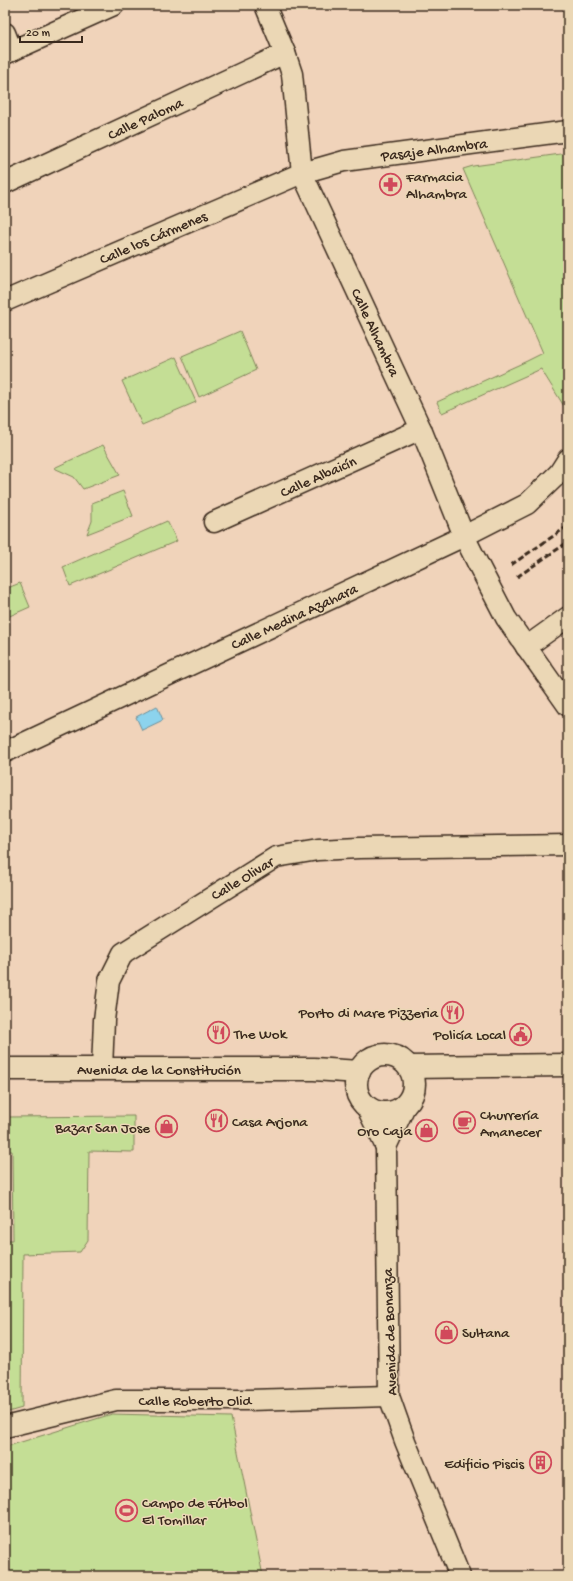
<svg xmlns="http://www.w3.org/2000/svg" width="573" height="1581" font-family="'Gochi Hand',sans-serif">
<rect width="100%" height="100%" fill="#f0d3ba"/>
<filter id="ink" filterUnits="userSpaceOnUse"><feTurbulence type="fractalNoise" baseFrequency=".025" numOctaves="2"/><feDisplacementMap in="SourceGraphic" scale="8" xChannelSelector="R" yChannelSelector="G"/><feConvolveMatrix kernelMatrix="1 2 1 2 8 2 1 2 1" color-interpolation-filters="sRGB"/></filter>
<g filter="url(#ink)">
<g fill="#c4de95" stroke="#80845a">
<polygon points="568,153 568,407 567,411 541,369 442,413 437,402 527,361 543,353 463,169 473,166"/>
<polygon points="240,331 256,370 199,397 182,356"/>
<polygon points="176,357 196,402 142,425 122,381"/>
<polygon points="103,445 120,475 83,489 74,477 54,468"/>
<polygon points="123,491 133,516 87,534 92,521 92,503"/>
<polygon points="167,521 177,541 70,586 63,567"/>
<polygon points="20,583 30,607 5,618 5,589"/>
<polygon points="134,1116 134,1152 89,1151 88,1240 80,1252 23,1254 22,1408 5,1413 5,1388 9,1387 8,1305 5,1305 5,1240 13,1240 12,1151 5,1151 5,1117"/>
<polygon points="112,1414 231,1417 263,1576 5,1576 5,1447"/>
</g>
<polygon fill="#8cd3ed" stroke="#6c8f9a" points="157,706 163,720 142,730 136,717"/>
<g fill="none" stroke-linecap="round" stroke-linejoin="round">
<defs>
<g id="minor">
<polyline points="265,5 285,53 292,74 302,173 421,429 464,536 479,566 506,618 568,706"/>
<polyline points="5,33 12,51"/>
<polyline points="5,54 114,5"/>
<polyline points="5,183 285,53"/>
<polyline points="5,301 302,173 344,161 568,131"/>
<polyline points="214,522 421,429"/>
<polyline points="526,647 568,617"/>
<polyline points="5,752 464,536 527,504 559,473 568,459"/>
<polyline points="102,1069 104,1020 109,981 123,953 276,857 318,850 359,848 568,845"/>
<polyline points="366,1106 386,1147"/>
<polyline points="405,1106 386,1147 389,1396 405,1441 460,1576"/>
<polyline points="5,1427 116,1400 249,1400 389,1396"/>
</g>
<g id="major">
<circle cx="385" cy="1084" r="29"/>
<polyline points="409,1067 568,1065"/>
<polyline points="5,1069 314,1069 359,1072"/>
</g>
</defs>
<use href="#minor" stroke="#3b2a1e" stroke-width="23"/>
<use href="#major" stroke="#3b2a1e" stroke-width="25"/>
<use href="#minor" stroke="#ebd7b5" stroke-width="20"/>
<use href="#major" stroke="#ebd7b5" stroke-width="22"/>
<g stroke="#3b2a1e" stroke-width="3" stroke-dasharray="6 3" stroke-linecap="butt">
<polyline points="511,565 568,526"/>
<polyline points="517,577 568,542"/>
</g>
</g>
</g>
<defs>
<symbol id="pharmacy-ring" viewBox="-11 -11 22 22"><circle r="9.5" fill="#ebd7b5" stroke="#d1495b" stroke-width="1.5"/><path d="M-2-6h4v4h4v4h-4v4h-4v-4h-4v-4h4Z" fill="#d1495b"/></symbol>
<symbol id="restaurant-ring" viewBox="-11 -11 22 22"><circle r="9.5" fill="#ebd7b5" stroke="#d1495b" stroke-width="1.5"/><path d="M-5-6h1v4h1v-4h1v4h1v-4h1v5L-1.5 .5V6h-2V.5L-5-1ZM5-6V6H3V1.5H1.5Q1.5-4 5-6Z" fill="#d1495b"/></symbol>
<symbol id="civic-ring" viewBox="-11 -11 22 22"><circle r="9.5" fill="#ebd7b5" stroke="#d1495b" stroke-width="1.5"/><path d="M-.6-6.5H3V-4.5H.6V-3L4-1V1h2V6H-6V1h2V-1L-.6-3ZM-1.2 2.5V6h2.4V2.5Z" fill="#d1495b"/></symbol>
<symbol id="cafe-ring" viewBox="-11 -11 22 22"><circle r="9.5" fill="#ebd7b5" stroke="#d1495b" stroke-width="1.5"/><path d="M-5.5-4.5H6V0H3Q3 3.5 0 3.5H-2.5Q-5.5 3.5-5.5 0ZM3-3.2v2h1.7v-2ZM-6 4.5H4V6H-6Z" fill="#d1495b"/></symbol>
<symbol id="shop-ring" viewBox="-11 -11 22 22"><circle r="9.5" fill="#ebd7b5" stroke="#d1495b" stroke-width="1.5"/><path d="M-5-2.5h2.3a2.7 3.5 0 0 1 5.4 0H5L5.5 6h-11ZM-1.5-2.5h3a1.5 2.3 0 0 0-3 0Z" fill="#d1495b"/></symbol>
<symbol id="building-ring" viewBox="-11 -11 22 22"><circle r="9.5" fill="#ebd7b5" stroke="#d1495b" stroke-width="1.5"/><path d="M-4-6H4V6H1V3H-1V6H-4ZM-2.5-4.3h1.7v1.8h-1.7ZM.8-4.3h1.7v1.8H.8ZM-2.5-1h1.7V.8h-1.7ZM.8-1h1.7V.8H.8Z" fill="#d1495b"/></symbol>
<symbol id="stadium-ring" viewBox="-11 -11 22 22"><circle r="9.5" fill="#ebd7b5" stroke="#d1495b" stroke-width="1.5"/><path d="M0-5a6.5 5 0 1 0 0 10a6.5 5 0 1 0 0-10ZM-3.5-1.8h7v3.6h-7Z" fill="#d1495b"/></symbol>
</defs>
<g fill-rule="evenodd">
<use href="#pharmacy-ring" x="378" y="172" width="25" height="25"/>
<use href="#restaurant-ring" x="440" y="1000" width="25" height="25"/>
<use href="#restaurant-ring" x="206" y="1020" width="25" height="25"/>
<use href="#civic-ring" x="508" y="1022" width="25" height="25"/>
<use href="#restaurant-ring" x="204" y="1108" width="25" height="25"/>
<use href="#cafe-ring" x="452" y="1110" width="25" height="25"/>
<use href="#shop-ring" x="154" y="1114" width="25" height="25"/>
<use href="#shop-ring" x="414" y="1118" width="25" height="25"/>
<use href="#shop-ring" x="434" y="1320" width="25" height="25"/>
<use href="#building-ring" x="528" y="1450" width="25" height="25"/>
<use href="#stadium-ring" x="114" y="1498" width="25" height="25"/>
</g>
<g text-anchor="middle" stroke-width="3" stroke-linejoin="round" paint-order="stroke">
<g font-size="15" fill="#3b2a1e" stroke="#ebd7b5">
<text transform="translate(145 118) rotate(-25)" y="5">Calle Paloma</text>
<text transform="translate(434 149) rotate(-7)" y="5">Pasaje Alhambra</text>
<text transform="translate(153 237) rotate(-23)" y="5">Calle los Cármenes</text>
<text transform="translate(376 332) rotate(65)" y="5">Calle Alhambra</text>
<text transform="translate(318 476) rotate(-24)" y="5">Calle Albaicín</text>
<text transform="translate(294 616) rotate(-25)" y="5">Calle Medina Azahara</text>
<text transform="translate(242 878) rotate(-31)" y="5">Calle Olivar</text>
<text x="159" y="1074">Avenida de la Constitución</text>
<text transform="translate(389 1332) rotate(-92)" y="5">Avenida de Bonanza</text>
<text x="195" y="1405">Calle Roberto Olid</text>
</g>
<g font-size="15" fill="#3b2a1e" stroke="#ebd7b5" text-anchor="start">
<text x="406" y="181">Farmacia<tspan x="406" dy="17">Alhambra</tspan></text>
<text x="438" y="1017" text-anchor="end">Porto di Mare Pizzeria</text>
<text x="234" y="1038">The Wok</text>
<text x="506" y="1039" text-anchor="end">Policía Local</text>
<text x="480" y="1119">Churrería<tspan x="480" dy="17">Amanecer</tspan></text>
<text x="232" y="1126">Casa Arjona</text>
<text x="150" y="1132" text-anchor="end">Bazar San Jose</text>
<text x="412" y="1135" text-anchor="end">Oro Caja</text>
<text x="462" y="1337">Sultana</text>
<text x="524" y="1468" text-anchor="end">Edificio Piscis</text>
<text x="142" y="1507">Campo de Fútbol<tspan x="142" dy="17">El Tomillar</tspan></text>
</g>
</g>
<rect width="573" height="1581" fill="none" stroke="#ebd7b5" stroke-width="20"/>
<rect x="10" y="10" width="553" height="1561" fill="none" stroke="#3b2a1e" stroke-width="1.5" filter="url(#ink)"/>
<path d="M20 36v6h62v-6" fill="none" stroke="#3b2a1e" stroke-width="2"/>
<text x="26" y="36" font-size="12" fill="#3b2a1e" stroke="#ebd7b5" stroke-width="3" paint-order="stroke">20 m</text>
</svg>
